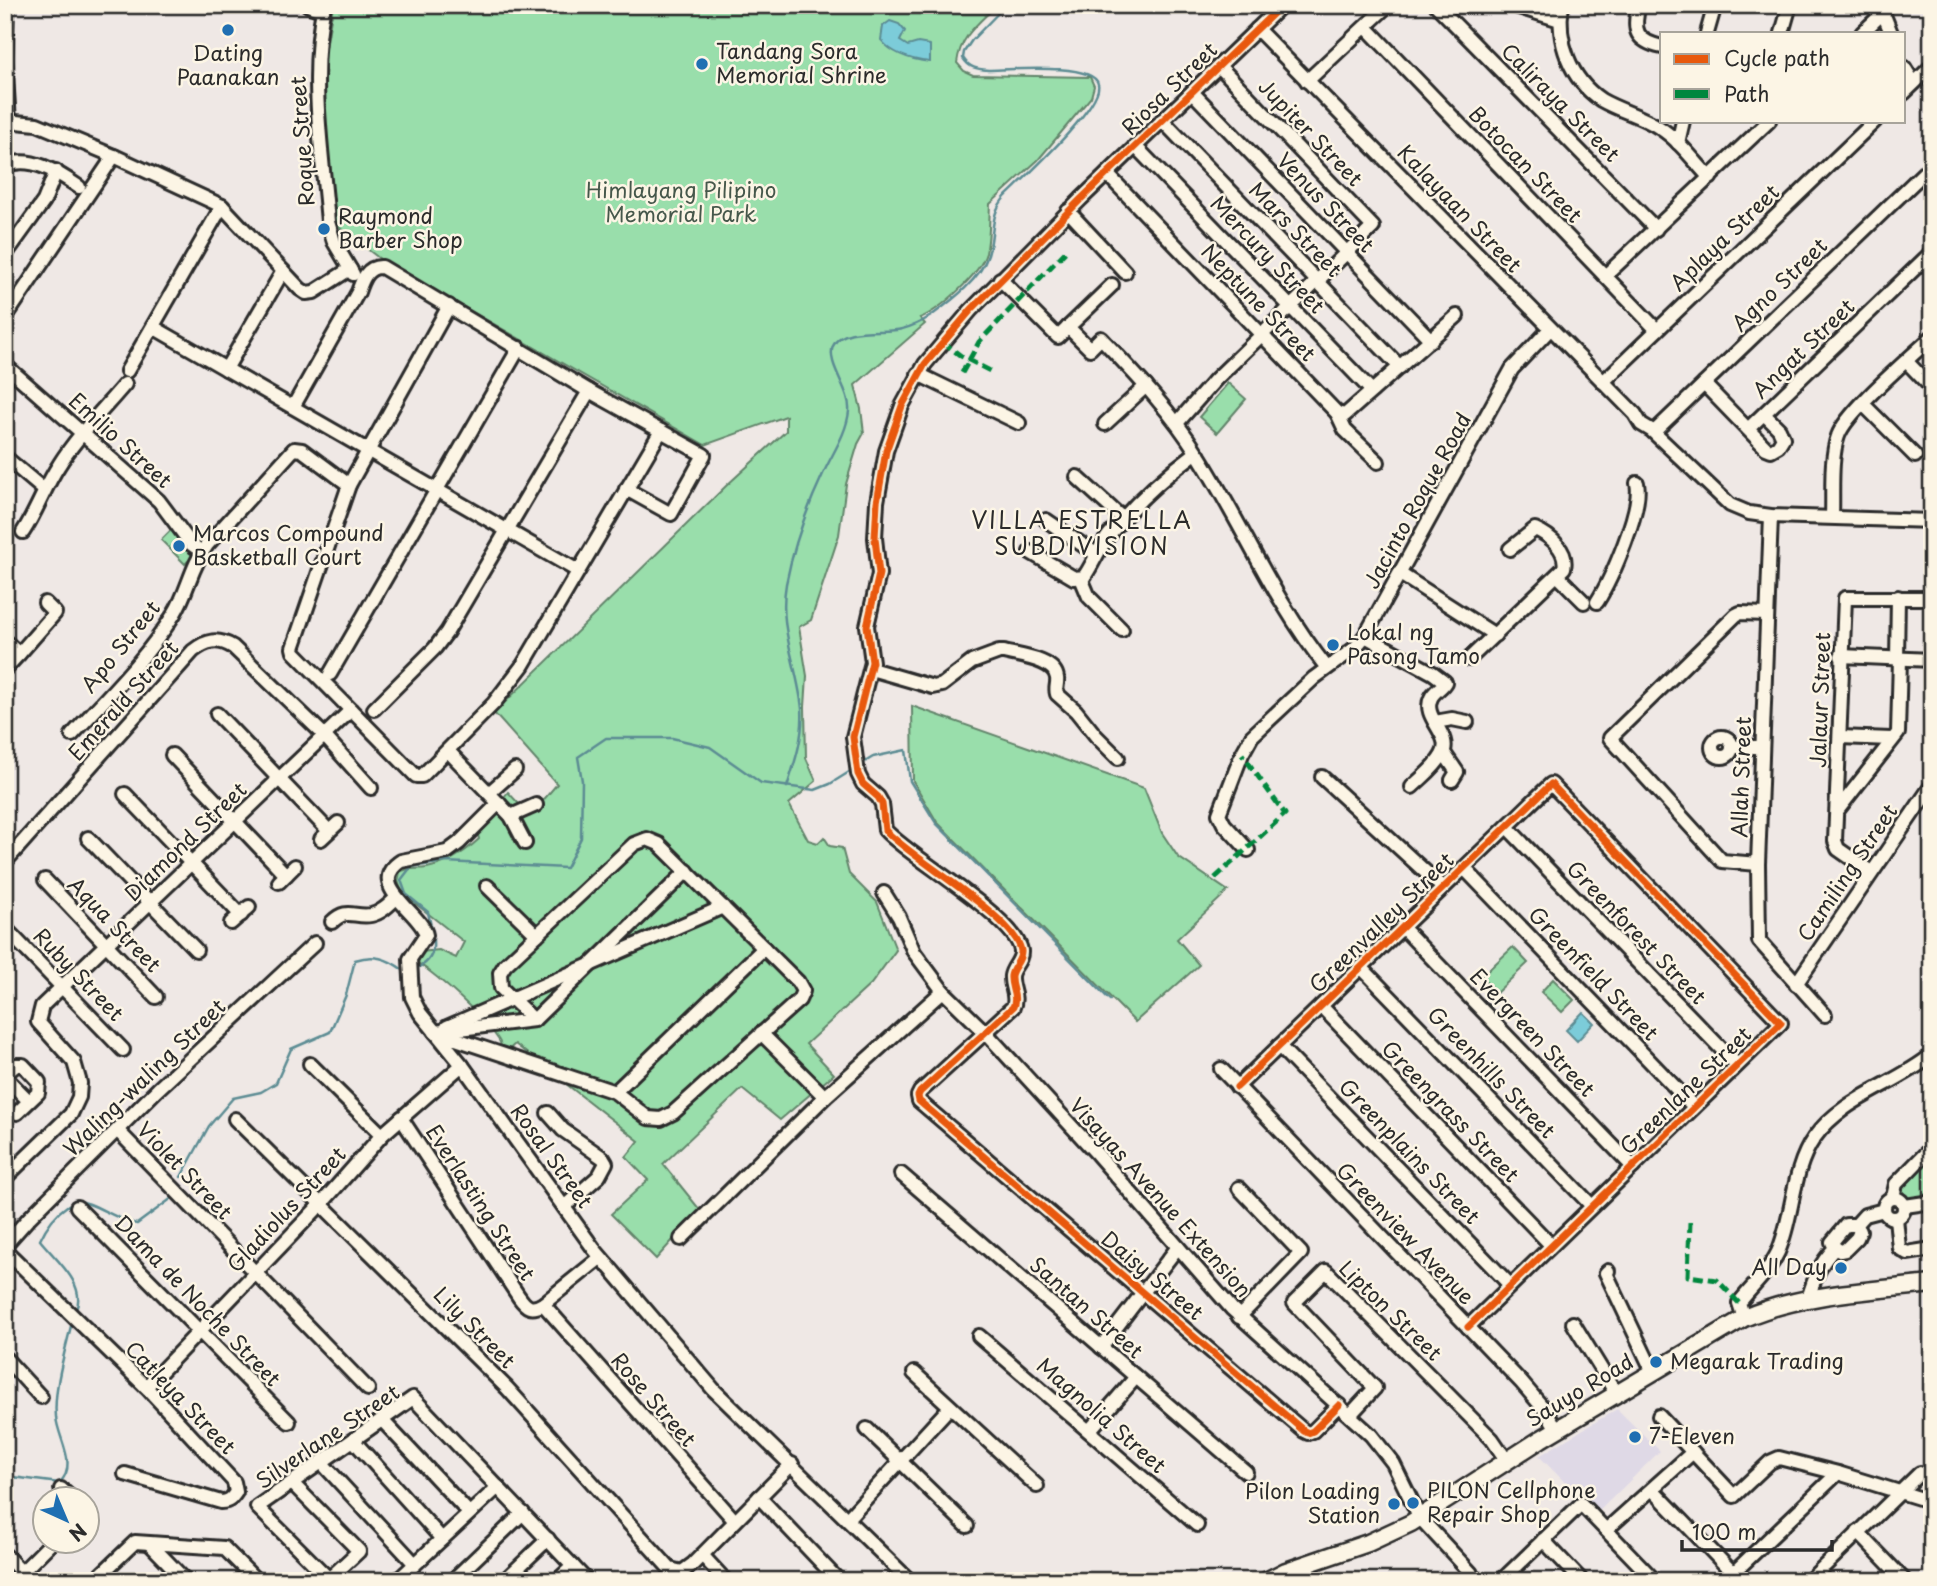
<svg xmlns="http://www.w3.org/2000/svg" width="1937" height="1586" font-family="'Playpen Sans',sans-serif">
<rect width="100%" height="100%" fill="#efe8e5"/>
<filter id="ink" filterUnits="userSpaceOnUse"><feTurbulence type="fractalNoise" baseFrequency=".0143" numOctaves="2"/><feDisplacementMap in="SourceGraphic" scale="14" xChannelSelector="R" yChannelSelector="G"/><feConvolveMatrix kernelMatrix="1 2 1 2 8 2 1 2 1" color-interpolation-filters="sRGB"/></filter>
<g filter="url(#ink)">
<polygon fill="#dfd9e6" points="1617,1409 1660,1451 1596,1514 1539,1456"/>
<g fill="#99deab" stroke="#62846b" stroke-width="2">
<path d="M333,5h664c-18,18 -37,31 -40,58l7,8 9,4 117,2 4,9 -3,11 -53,63 -48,44c-1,16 0,33 -4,49 -6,21 -46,57 -66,65l5,6 -70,61 6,24 3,24 -6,11 -12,40 -7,51 -28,85 -12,7 8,49 -2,31 1,51 10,23 -27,23 19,36 10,3 6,-6 6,9 12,2 7,26 28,28 19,48 -25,34 -65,60 28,30 -54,46 -38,-31 -79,75 37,46 -44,49 -45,-45 37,-34 -22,-23 13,-16 -124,-97 -11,10c-2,-5 -3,-11 -6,-15 -14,-22 -59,-62 -80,-76l3,-11 18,-2 17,8 8,-16 -62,-49 -4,-12 2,-9c9,-5 17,-2 27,-4 21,-4 37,-15 52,-29l-2,-7 31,-40 22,24 27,-32 -63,-71 232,-227 60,-55v-15l-81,29 -325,-186 -44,-34 -15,-145z"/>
<polygon points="1228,383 1246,399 1217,433 1199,417"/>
<polygon points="172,529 197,552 185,564 161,540"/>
<polygon points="912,706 1144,788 1162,833 1178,857 1228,891 1177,939 1199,965 1135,1022 937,822 913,781"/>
<polygon points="1513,947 1528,963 1496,993 1481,977"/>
<polygon points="1553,979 1574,1000 1562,1012 1541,992"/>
<polygon points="1932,1151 1932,1196 1905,1199 1897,1190"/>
</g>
<g fill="#7cccd9" stroke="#5c8c93" stroke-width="2">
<path d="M890,21l9,3 6,7 -5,10 8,5 10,-3 12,2v17c-19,-2 -37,-7 -49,-22l2,-14z"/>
<polygon points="1583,1012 1594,1023 1577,1041 1566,1030"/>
</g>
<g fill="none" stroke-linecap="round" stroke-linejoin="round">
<g stroke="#5c8c93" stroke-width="2.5">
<polyline points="860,765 873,757 906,750 910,781 936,823 1110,1000"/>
<path d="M787,787c8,-25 17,-51 15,-78 -4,-42 -24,-81 -16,-125 7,-36 21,-76 37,-110 9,-20 24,-41 26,-63 2,-21 -23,-47 -16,-65 9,-21 52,-12 69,-17 9,-2 21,-8 29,-13 20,-15 49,-36 57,-61 7,-22 1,-41 18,-59 16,-16 98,-91 92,-112 -5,-22 -91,-14 -110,-14 -11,-1 -19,-2 -25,-12l1,-6 8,-12 34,-35"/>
<path d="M416,968c26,-9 16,-35 12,-56l-22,-18 -5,-14 10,-13 34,-5 121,6 15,-30 1,-57 -4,-24 28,-19h66l38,9 51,36 54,7 15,-6 24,-15"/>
<path d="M181,1177l28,-51 24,-28 28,-6 15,-9 15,-34 39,-17 16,-37 9,-35c19,-6 32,-2 48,10h3"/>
<path d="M76,1310c11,-26 -21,-51 -36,-70 6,-13 15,-26 27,-34 2,-1 7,-5 9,-5 12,-2 44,21 61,23l35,-26"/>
<path d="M5,1476l54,7c20,-17 -1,-44 -3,-66 -3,-26 9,-66 15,-91"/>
</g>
<polyline stroke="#7cccd9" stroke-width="18" points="5,118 7,155"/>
<polyline stroke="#c8c2c0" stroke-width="12" stroke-dasharray="12 6" stroke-linecap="butt" points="1475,1574 1482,1581"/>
<defs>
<g id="minor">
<polyline points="308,5 323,11"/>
<path d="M324,5c-15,72 -2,145 4,217l6,20 19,32"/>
<path d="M1282,5l-201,194 -110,111 -46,54 -23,42 -16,45 -9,51 -2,36 4,36 -12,52 5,36 -19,75 5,37 5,10 15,13 4,7 3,26c25,28 132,88 136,121 1,10 -9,16 -10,25 -1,12 7,20 2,31l-93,85 -2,4 1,5 385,330 4,2 5,-2 26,-26"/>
<polyline points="1436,5 1656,229"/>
<polyline points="1512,5 1560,20"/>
<path d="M1562,5c-6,36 8,74 39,95 19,11 41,16 59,28 19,12 34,33 50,50"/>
<path d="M1639,5c-7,26 -3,36 23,42"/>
<polyline points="1880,5 1891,33"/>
<polyline points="1366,27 1657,330"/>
<polyline points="1257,29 1635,414 1641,424 1651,430 1730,505 1749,513 1771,516 1932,521"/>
<polyline points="1707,33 1715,5"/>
<polyline points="1782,33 1790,5"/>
<polyline points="1862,33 1883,13"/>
<polyline points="5,55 7,5"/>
<polyline points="5,61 9,121"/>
<polyline points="1904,67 1914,83"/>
<polyline points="1307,81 1388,5"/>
<polyline points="1192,92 1431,340"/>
<polyline points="1904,93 1932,66"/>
<polyline points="1162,120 1400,367"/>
<polyline points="5,121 37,124 114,156 222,206 300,289 306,293 314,292 350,269"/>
<polyline points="1678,143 1683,121"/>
<polyline points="1135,146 1372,391"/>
<path d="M5,166c25,-12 54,7 74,21"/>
<polyline points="1107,174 1337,413 1345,430 1378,462"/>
<polyline points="1068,211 1125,272"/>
<polyline points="5,255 44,201 56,171"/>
<polyline points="1605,276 1769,121"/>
<polyline points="1000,279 1058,337 1112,285"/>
<polyline points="449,306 349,485 293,648 294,652 416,776 422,776 494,703 523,665 661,431"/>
<polyline points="5,318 114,156"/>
<polyline points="153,327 578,571"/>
<path d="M1068,327l22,22 11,-11c35,37 69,72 96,115 46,72 76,147 130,215"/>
<polyline points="1907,362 1932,388"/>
<polyline points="5,365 159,501 191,544 202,552"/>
<polyline points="226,369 283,271"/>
<polyline points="127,371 222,206"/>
<polyline points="918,374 1019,423"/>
<polyline points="1603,382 1875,121"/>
<polyline points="1704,384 1766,448 1771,450 1778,446 1783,438 1779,429 1765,415"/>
<polyline points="1863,404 1915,456"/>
<path d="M293,407l65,-115c4,-12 9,-26 24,-25l207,124 115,64 -33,59 -45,-25"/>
<polyline points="1337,413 1345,415 1457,316"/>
<polyline points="1177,423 1216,379 1373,227 1219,66"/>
<polyline points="1105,424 1146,386"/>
<polyline points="1748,429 1932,252"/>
<polyline points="1654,432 1932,165"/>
<polyline points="5,457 44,490"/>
<polyline points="1077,477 1123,519"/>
<polyline points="1771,516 1758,864 1759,941 1825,1015"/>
<path d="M1832,517c1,-24 -2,-59 6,-81 8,-24 73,-79 94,-99"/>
<polyline points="1046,520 1096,554"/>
<path d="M23,532c14,-21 22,-46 36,-67 18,-29 44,-55 66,-81"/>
<path d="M1030,552l44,26 10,-1c9,-13 15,-29 25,-42 24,-30 53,-57 84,-80l5,-1"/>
<polyline points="1400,574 1495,635"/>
<polyline points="1558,576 1584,602"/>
<polyline points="1081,578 1089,597 1122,630"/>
<path d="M1597,602c14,-22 46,-94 40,-119"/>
<path d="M1365,636l68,37 12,9c-3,6 -11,9 -14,16 -10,20 23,37 11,57 -7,13 -20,22 -30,32"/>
<polyline points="5,641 19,654 5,669"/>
<polyline points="19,654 55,613 45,603"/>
<polyline points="1841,656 1932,660"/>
<path d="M1469,659l95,-91c4,-17 -13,-32 -29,-39l-25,20"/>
<polyline points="1897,659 1898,597"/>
<path d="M871,669l62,18 9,-2 30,-23 27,-10h5c14,4 51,7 53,26 1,6 -2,10 0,16l19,17 20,25 22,22"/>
<polyline points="330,674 519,348"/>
<polyline points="374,709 435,648 447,632 589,391"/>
<polyline points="217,714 329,831"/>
<polyline points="1435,722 1452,719 1467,722"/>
<path d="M72,735c35,-38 75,-77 102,-121 14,-22 17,-48 33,-69l87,-96 8,1 47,35"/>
<circle cx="1722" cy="747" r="10"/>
<polyline points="1840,737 1891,739"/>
<polyline points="1733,747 1762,747"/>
<polyline points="448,751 511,816 525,843"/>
<polyline points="1444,753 1457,772 1452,780"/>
<polyline points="172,755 286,875"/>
<polyline points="1322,777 1443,888"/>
<polyline points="489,793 515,770"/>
<polyline points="125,794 241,915"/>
<path d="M499,803l-40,40 -12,9 -46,9c-37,24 21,52 25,74l-16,24 2,38 8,16 42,52 132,184 120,141 196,191"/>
<polyline points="1837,811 1898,733 1900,659"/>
<polyline points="511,816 536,805"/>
<polyline points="1507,827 1737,1065"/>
<polyline points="88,838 196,950"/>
<polyline points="321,839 338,823"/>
<polygon points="647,839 659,844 798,982 803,991 799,1000 673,1113 661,1119 648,1118 615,1092 435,1032 534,1020 501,988 500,973 505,965 634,844"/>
<polyline points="1248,850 1224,824 1219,814 1242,754 1252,736 1314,678 1355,648 1365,636 1512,369 1550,329"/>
<path d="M5,862l188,-211c14,-11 25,-13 40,-4l87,84 51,57"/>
<polyline points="1758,864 1722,861 1610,738 1736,615 1740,613 1766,614"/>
<polyline points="1464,868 1694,1107"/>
<polyline points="1871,872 1838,849 1835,841 1845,598 1932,598"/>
<polyline points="45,880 156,997"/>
<polyline points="279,882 295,866"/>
<polyline points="487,886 537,935"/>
<polyline points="884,893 899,917 914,952 943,991 986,1033 1097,1154 1232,1309 1371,1435 1393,1463 1420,1518 1471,1573 1471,1578"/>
<path d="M332,922c15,-15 22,-4 39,-7 10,-2 18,-10 25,-17"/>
<polyline points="231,923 249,907"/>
<polyline points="1402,927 1633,1167"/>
<polyline points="5,928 123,1050"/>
<polyline points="1361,967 1592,1206"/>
<polyline points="1796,984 1932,785"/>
<polyline points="1321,1006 1551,1245"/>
<polyline points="534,1020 687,871"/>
<polyline points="447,1027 723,907"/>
<polyline points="761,1033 825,1097"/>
<polyline points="1279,1046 1510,1285"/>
<polyline points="310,1064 382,1135"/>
<polyline points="1221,1069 1521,1382 1545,1410 1557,1429"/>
<polyline points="5,1074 16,1065 23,1065 39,1082 38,1093 17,1113"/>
<polyline points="5,1077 29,1101"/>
<polyline points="1237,1087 1551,784 1781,1023 1468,1327"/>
<polyline points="615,1092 764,948"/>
<polyline points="548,1113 563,1130 603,1158 606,1163 599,1176 564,1207"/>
<path d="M401,1118l118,179c7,10 12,14 24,7l57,-46"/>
<polyline points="235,1119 507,1388 670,1569 682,1572 693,1564 792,1464"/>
<polyline points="118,1131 368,1389"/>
<polyline points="901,1174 1246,1472"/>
<polyline points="5,1178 71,1114 79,1097 80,1083 74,1062 38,1022 42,1006 351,710"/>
<polyline points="1239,1188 1301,1253 1239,1317"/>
<polyline points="1893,1197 1896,1184 1932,1147"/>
<circle cx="1894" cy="1208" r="10"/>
<polyline points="1905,1206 1932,1202"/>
<polyline points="77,1207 289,1422"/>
<polyline points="1896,1218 1899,1248 1907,1253 1932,1249"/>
<polyline points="1856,1225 1865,1215 1884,1210"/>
<polyline points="681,1239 825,1097 943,991"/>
<polyline points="5,1245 29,1218 158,1089 315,943"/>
<polyline points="1835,1248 1840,1251 1845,1250 1857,1238 1860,1231 1856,1225"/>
<polyline points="1835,1248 1832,1242 1846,1225 1856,1225"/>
<path d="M5,1250l141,137 88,95 2,10c-4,6 -7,10 -15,10l-96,-28"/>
<polyline points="1608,1271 1606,1273 1653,1372"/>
<path d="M1808,1299c6,-20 12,-36 27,-51"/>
<polyline points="543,1304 735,1521"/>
<path d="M1744,1318l-5,-15c13,-17 30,-31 39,-51 16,-36 13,-81 36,-114 29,-41 80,-52 118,-83"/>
<polyline points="1573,1323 1617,1395"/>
<polyline points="979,1336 1197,1525"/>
<polyline points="1101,1347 1178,1247"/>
<polyline points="5,1358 41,1397"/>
<polyline points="914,1373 1037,1486"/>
<polyline points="146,1387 322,1203 382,1135 462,1065"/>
<polyline points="1350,1415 1375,1388 1294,1303 1326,1271 1492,1439 1507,1461"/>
<polyline points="1659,1416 1734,1496 1770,1462 1779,1458 1838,1473 1932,1502"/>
<polyline points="382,1420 469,1513"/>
<polyline points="867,1429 967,1526"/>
<polyline points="1089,1431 1136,1377"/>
<polyline points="353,1440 442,1539"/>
<polyline points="321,1462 415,1564"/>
<polyline points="292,1483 359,1551 329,1579"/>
<polyline points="61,1489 71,1498"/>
<polyline points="1652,1489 1733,1573"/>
<polyline points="759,1497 839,1581"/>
<polyline points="848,1518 950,1407"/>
<polyline points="1606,1530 1693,1452"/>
<polyline points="1858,1532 1905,1581"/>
<polyline points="1543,1540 1582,1581"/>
<polyline points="150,1544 186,1581"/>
<polyline points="5,1555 30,1581"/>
<polyline points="702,1555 726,1581"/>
<polyline points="22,1572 54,1540"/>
<polyline points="94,1581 135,1542 224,1548 257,1581"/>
<polyline points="344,1581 329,1579 257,1507 413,1398 587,1581"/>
<polyline points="397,1581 498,1487"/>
<polyline points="452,1581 523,1513"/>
<polyline points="504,1581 548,1539"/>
<polyline points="557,1581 573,1566"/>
<polyline points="1501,1581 1581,1504 1655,1581"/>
<polyline points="1725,1581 1838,1473"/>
<polyline points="1809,1581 1920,1473"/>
</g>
<path id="major" d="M1266,1581l20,-10 82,-28 43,-20 130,-84 203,-121c58,-25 126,-27 188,-34"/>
</defs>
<use href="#minor" stroke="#2b2b2b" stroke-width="18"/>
<use href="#major" stroke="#2b2b2b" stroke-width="21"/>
<use href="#minor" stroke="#fcf5e5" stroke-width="12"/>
<use href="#major" stroke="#fcf5e5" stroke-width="16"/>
<g stroke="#00873e" stroke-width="5" stroke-dasharray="10 5" stroke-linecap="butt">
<polyline points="943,342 961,356 994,373"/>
<polyline points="962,373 979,342 1066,251"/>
<polyline points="1215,878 1285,814 1242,754"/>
<polyline points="1690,1222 1688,1276 1717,1280 1739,1303"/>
</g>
<defs>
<g id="cycleway">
<path d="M1282,5l-201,194 -110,111 -46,54 -23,42 -16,45 -9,51 -2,36 4,36 -12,52 5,36 -19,75 5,37 5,10 15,13 4,7 3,26c25,28 132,88 136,121 1,10 -9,16 -10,25 -1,12 7,20 2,31l-93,85 -2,4 1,5 385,330 4,2 5,-2 26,-26"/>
<polyline points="1237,1087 1551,784 1781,1023 1468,1327"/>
</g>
</defs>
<use href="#cycleway" stroke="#fcf5e5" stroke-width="11"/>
<use href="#cycleway" stroke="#e8590c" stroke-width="7"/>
</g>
</g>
<g fill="#1f6fb2" stroke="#fcf5e5" stroke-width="2.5">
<circle cx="228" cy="30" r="7"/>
<circle cx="702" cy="64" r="7"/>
<circle cx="324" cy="229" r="7"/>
<circle cx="179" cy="546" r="7"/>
<circle cx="1333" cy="645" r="7"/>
<circle cx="1841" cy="1268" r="7"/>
<circle cx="1656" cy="1362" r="7"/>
<circle cx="1635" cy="1437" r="7"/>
<circle cx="1413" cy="1503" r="7"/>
<circle cx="1394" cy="1504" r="7"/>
</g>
<g text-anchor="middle" stroke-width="5" stroke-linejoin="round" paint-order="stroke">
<g font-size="21" fill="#2b2b2b" stroke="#fcf5e5" text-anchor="start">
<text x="716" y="59">Tandang Sora<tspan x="716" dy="24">Memorial Shrine</tspan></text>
<text x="228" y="61" text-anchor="middle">Dating<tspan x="228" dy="24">Paanakan</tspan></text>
<text x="338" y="224">Raymond<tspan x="338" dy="24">Barber Shop</tspan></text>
<text x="193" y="541">Marcos Compound<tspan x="193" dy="24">Basketball Court</tspan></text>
<text x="1347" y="640">Lokal ng<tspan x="1347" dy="24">Pasong Tamo</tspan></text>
<text x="1827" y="1275" text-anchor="end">All Day</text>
<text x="1670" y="1369">Megarak Trading</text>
<text x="1649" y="1444">7-Eleven</text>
<text x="1427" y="1498">PILON Cellphone<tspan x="1427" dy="24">Repair Shop</tspan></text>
<text x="1380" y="1499" text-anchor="end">Pilon Loading<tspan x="1380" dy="24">Station</tspan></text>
</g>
<g font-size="21" fill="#2b2b2b" stroke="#fcf5e5">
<text transform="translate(1170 89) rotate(-44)" y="7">Riosa Street</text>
<text transform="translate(1560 103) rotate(45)" y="7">Caliraya Street</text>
<text transform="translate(1310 133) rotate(46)" y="7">Jupiter Street</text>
<text transform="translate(303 141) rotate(-94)" y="7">Roque Street</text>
<text transform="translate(1525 165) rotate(46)" y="7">Botocan Street</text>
<text transform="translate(1325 203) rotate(46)" y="7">Venus Street</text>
<text transform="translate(1459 209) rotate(46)" y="7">Kalayaan Street</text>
<text transform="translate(1295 230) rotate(46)" y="7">Mars Street</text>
<text transform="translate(1725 238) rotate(-44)" y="7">Aplaya Street</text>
<text transform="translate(1267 255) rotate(46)" y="7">Mercury Street</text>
<text transform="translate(1780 285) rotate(-44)" y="7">Agno Street</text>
<text transform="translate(1258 303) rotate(46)" y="7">Neptune Street</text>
<text transform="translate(1804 349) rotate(-44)" y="7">Angat Street</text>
<text transform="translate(120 441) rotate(42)" y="7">Emilio Street</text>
<text transform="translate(1418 501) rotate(-61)" y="7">Jacinto Roque Road</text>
<text transform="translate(121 647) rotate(-51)" y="7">Apo Street</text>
<text transform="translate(1821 700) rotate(-88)" y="7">Jalaur Street</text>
<text transform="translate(124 701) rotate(-48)" y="7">Emerald Street</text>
<text transform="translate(1742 777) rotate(-88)" y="7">Allah Street</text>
<text transform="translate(186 842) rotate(-44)" y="7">Diamond Street</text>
<text transform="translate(1848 873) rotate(-56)" y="7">Camiling Street</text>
<text transform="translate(1382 923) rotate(-44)" y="7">Greenvalley Street</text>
<text transform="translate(114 925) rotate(46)" y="7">Aqua Street</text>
<text transform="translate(1636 933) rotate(46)" y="7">Greenforest Street</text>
<text transform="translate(1593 974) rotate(46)" y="7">Greenfield Street</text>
<text transform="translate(78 975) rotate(46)" y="7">Ruby Street</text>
<text transform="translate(1532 1033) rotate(46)" y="7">Evergreen Street</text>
<text transform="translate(1491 1073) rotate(46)" y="7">Greenhills Street</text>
<text transform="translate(145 1078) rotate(-44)" y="7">Waling-waling Street</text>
<text transform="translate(1686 1091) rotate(-44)" y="7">Greenlane Street</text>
<text transform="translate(1450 1112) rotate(46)" y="7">Greengrass Street</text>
<text transform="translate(1409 1152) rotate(46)" y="7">Greenplains Street</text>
<text transform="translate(551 1156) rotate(54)" y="7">Rosal Street</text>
<text transform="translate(184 1171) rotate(46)" y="7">Violet Street</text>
<text transform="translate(1160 1198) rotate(48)" y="7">Visayas Avenue Extension</text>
<text transform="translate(480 1203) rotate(57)" y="7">Everlasting Street</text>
<text transform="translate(287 1210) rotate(-47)" y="7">Gladiolus Street</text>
<text transform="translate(1405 1234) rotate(46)" y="7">Greenview Avenue</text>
<text transform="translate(1152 1276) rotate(40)" y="7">Daisy Street</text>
<text transform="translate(197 1301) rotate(46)" y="7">Dama de Noche Street</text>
<text transform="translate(1086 1308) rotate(41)" y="7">Santan Street</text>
<text transform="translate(1390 1311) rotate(44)" y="7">Lipton Street</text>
<text transform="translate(474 1328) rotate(45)" y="7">Lily Street</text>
<text transform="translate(1580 1391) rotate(-31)" y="7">Sauyo Road</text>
<text transform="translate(180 1398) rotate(46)" y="7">Catleya Street</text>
<text transform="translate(653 1400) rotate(49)" y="7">Rose Street</text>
<text transform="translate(1101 1416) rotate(41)" y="7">Magnolia Street</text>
<text transform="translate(328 1437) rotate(-34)" y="7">Silverlane Street</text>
</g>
<g font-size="21" fill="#46584b" stroke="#fcf5e5">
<text x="681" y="198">Himlayang Pilipino<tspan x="681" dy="24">Memorial Park</tspan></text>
</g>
<g font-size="23" letter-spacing="2" fill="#2b2b2b" stroke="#fcf5e5">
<text x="1082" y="529">VILLA ESTRELLA<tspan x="1082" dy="26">SUBDIVISION</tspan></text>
</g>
</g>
<rect width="1937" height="1586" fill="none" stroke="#fcf5e5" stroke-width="28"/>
<rect x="14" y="14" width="1909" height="1558" fill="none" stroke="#2b2b2b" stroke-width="2.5" filter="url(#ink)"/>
<rect x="1660" y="32" width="245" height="91" fill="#fcf5e5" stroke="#a8a49b" stroke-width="2"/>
<rect x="1674" y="54" width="35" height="10" fill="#e8590c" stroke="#a8a49b" stroke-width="2"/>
<text x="1724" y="66" font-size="21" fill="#2b2b2b">Cycle path</text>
<rect x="1674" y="89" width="35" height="10" fill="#00873e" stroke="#a8a49b" stroke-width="2"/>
<text x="1724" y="102" font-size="21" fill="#2b2b2b">Path</text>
<g transform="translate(66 1520) rotate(136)"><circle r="33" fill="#fcf5e5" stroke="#a8a49b" stroke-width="2"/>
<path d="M0-5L12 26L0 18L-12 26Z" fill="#1f6fb2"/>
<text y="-10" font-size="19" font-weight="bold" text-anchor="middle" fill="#2b2b2b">N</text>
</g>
<path d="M1682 1540v10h150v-10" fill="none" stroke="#2b2b2b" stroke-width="3.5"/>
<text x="1692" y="1540" font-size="21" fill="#2b2b2b" stroke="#fcf5e5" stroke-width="5" paint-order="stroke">100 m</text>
</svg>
